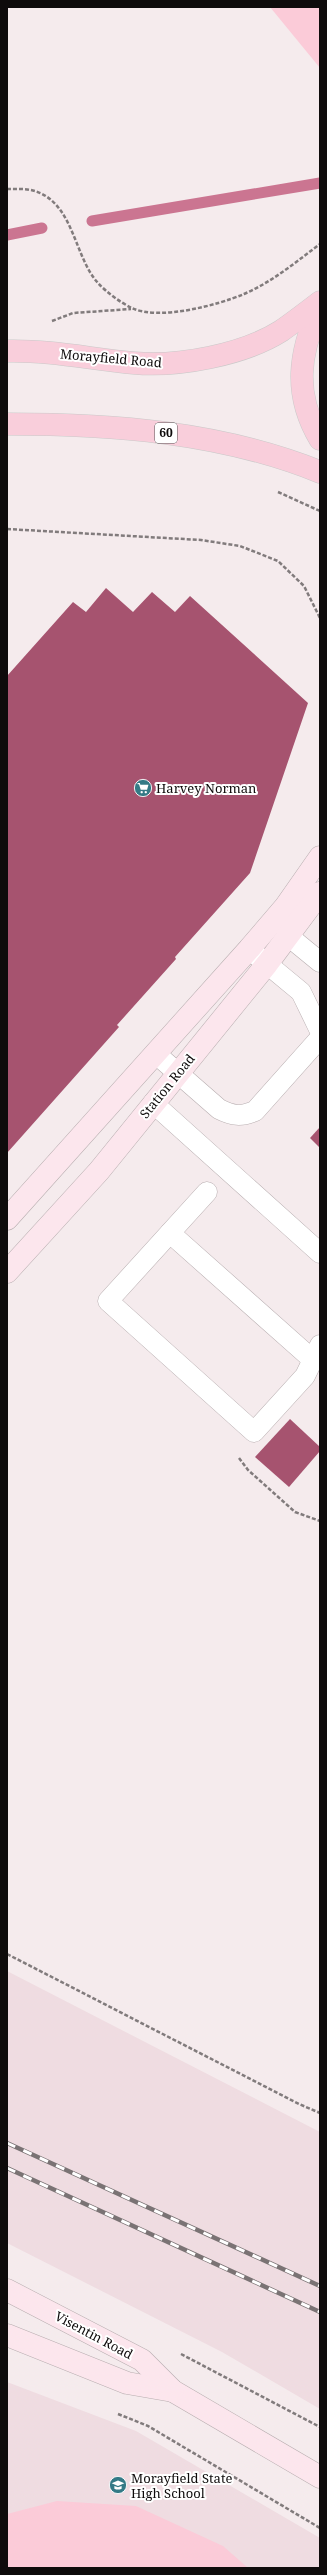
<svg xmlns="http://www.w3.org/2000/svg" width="327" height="2575" font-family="'Noto Serif',serif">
<rect width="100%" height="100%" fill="#f5ebed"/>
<g fill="#efdce1">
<polygon points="7,1971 320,2132 320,2409 222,2352 7,2243"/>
<polygon points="7,2382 136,2431 320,2538 320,2568 7,2568"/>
</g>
<g fill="#fbcbd8">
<polygon points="270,7 320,7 320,68"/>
<polygon points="57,2501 136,2506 223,2546 248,2568 7,2568 7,2514"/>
</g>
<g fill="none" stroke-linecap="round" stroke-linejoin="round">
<g stroke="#cb7591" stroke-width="11">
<polyline points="92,221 320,183"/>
<polyline points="7,235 42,228"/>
</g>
</g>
<g fill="#a6536f">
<polygon points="106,588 133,612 152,592 175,612 190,596 308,703 250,873 175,957 176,959 117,1025 119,1027 7,1153 7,676 73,602 86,612"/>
<polygon points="320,1127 320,1148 310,1138"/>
<polygon points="290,1419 320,1447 320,1451 289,1487 255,1457"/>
</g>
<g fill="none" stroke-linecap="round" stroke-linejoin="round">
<defs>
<g id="lane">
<polyline points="287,935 320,962"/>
<polyline points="249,949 301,992 320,1031"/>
<path d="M156,1054l63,55c14,7 22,8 36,2l65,-73"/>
<polyline points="153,1103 320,1253"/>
<polyline points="207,1192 108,1301 254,1432 305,1376 320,1345"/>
<polyline points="170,1233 313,1360"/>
</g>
<g id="secondary">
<polyline points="7,1219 249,949 285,907 320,857"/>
<polyline points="7,1272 99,1171 267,964 320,893"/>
<polyline points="7,2290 142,2360 173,2391 320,2477"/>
<polyline points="7,2335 127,2383 173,2391"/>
</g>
<g id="primary">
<path d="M320,307c-21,45 -27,87 0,132"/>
<path d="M7,351c43,-1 84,8 127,12 44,4 109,-8 147,-32 13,-9 26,-19 39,-29"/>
<path d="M7,424c105,0 214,8 313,48"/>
</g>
</defs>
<use href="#lane" stroke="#b8aeb0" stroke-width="21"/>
<use href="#secondary" stroke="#b8aeb0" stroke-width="23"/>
<use href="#primary" stroke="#cac9c9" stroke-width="23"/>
<g stroke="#817b7c" stroke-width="2.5" stroke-dasharray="4 2" stroke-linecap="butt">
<path d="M7,189c11,0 23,-1 33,4 34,15 35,65 58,90 8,9 23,20 34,25 27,13 86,-3 112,-14 28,-12 52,-32 76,-50"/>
<polyline points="52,321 73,313 131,309"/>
<polyline points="278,492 320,511"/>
<polyline points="7,529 201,540 240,546 278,561 304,586 320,618"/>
<polyline points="239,1458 248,1470 295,1512 320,1521"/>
<polyline points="7,1954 299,2104 320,2113"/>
<polyline points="181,2354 320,2427"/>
<polyline points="118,2414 148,2426 320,2528"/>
</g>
<use href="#lane" stroke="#fff" stroke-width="20"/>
<use href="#secondary" stroke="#fce6ed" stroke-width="22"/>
<use href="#primary" stroke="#f9cedb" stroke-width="22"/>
<defs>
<g id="rail">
<polyline points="7,2143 320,2286"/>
<polyline points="7,2168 320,2312"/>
</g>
</defs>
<use href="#rail" stroke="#7a7374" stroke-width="4.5"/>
<use href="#rail" stroke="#fff" stroke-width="3" stroke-dasharray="9" stroke-linecap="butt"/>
</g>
<defs>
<symbol id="supermarket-disc" viewBox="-11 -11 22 22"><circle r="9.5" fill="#347a86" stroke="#fff"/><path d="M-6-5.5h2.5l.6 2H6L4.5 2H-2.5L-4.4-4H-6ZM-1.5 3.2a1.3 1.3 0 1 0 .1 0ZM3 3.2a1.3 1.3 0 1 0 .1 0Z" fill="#fff"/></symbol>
<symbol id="school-disc" viewBox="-11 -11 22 22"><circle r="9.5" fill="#347a86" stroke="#fff"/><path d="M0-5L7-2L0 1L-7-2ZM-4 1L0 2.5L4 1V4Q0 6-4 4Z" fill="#fff"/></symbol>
</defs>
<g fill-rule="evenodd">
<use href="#supermarket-disc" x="133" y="778" width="20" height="20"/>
<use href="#school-disc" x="108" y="2475" width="20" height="20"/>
</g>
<g text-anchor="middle" stroke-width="4" stroke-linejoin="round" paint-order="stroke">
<rect fill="#fff" stroke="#565454" stroke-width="1" x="155" y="423" width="22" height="20" rx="3"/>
<g font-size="12" font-weight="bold" fill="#0e0b0b">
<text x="166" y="437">60</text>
</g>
<g font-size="13" fill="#0e0b0b" stroke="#fff">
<text transform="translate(111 358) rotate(5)" y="5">Morayfield Road</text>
<text transform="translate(167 1086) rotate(-51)" y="5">Station Road</text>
<text transform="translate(94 2335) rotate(28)" y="5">Visentin Road</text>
</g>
<g font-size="13" fill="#0e0b0b" stroke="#fff" text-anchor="start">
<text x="156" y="793">Harvey Norman</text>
<text x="131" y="2483">Morayfield State<tspan x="131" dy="15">High School</tspan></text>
</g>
</g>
<rect width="327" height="2575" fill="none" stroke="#0e0b0b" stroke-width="16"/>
</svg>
